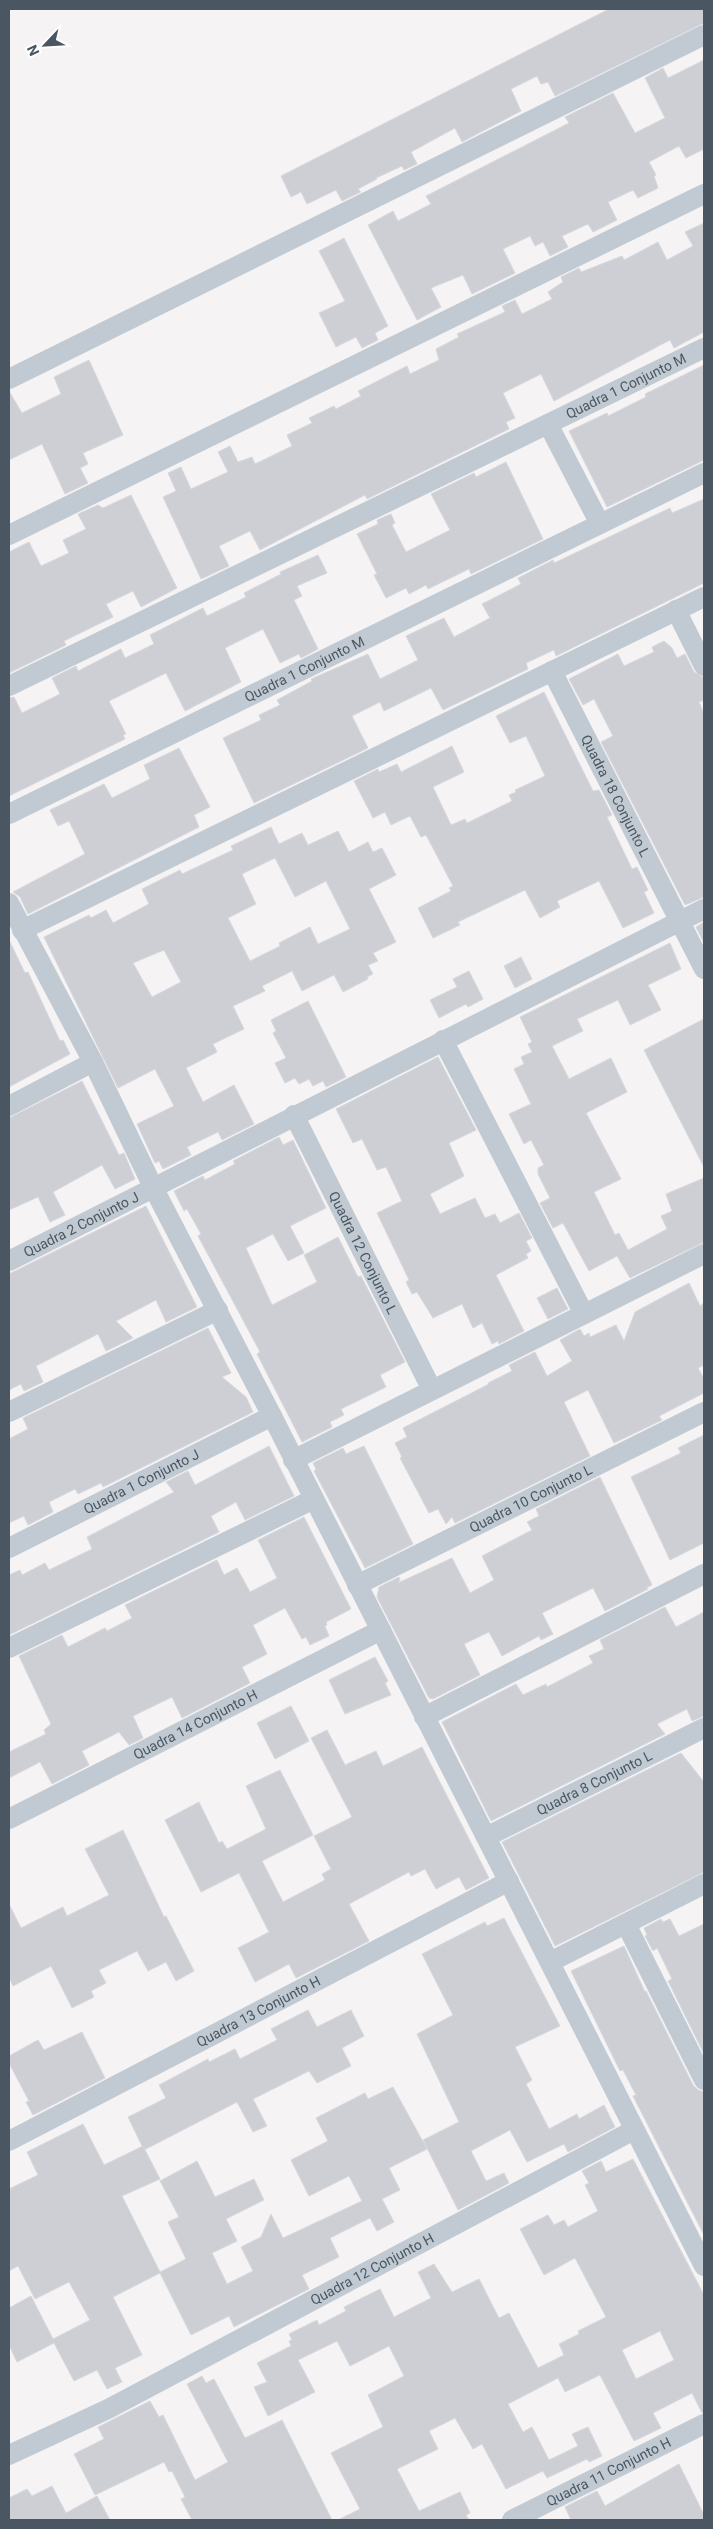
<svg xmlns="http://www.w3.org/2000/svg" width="713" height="2529" font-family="Roboto,sans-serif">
<rect width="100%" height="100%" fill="#f5f3f3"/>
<g fill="#cdcfd5" stroke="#d7d9de" fill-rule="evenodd">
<polygon points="609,9 704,9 704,23 555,96 548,82 541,84 537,76 511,89 521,111 462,142 455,128 411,152 417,164 404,170 402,166 376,178 377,179 358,189 361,192 342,201 336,190 307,204 301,192 291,197 281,176"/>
<polygon points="704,60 704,149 686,158 679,146 649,162 656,175 654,176 658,188 638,198 633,190 608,202 617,220 593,232 588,224 562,236 568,247 550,256 543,242 535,246 530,236 503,249 515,273 472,294 463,275 431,288 441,307 417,320 368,225 393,211 398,221 431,204 426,196 569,123 565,117 613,93 635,133 665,118 645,78 663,68 668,78"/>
<polygon points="704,223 704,332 674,348 670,340 554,401 541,374 503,393 515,418 506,422 509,429 367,499 365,495 260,550 250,531 219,546 229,566 201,579 163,497 176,491 168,473 181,467 191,489 228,472 218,452 230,446 238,462 252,457 255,464 292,446 287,435 312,423 309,418 334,406 336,409 361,396 358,391 407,366 410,374 439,360 436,349 459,337 457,334 505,312 502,306 515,300 522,314 552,299 548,292 563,282 561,277 579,268 581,272 622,256 624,260 658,242 667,260 693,246 685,232"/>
<polygon points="344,238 388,326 375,333 378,340 362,348 356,337 336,347 319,313 345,301 319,251"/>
<polygon points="89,360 123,435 83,453 88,464 80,468 88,483 65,494 42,444 9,460 9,391 22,413 61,394 54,377"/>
<polygon points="704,365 704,460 607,507 569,431 607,413 608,416 646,397 645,394"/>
<polygon points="506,462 543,539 471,574 469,569 428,589 426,585 409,594 406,588 386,598 374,575 377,574 357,534 378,524 377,520 391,514 395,523 392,525 406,552 450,530 431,494 474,473 476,477"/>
<polygon points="131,495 177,588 141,607 133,591 106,604 113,617 64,641 66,645 9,673 9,552 29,542 41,566 69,553 63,540 86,529 78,514 98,505 103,508"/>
<polygon points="704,499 704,583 556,656 554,650 526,663 528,669 443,710 431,688 384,711 380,702 352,716 368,748 254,803 223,738 261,720 259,715 280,705 277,700 312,681 311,679 368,654 380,679 418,660 406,636 444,618 454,637 490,618 482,604 521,584 518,578 553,560 554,563 670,508 672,513"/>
<polygon points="318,555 327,573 297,586 302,596 294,600 318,649 301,658 299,654 280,663 263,629 225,648 241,682 185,711 166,673 109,701 126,734 123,735 125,739 9,796 9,698 14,697 22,713 60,694 52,678 76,666 78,671 121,649 125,658 154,644 150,635 203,608 207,616 246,597 244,593 281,574 280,572"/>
<polygon points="664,641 672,648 677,658 685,654 694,672 704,678 704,700 699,702 704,714 704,897 685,905 601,742 613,736 594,699 583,705 569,679 618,654 624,666 654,652 652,647"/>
<polygon points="544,692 593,791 599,790 612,815 607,817 632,869 637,867 648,890 644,892 654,913 623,928 599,881 557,901 560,907 540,918 525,890 458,922 460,925 433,938 418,908 451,891 449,888 453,886 426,835 421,837 410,816 391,825 385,812 373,818 354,781 378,769 379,772 397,764 401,772 452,746 464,772 433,787 451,825 465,819 467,823 512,801 509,795 516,792 515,790 545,776 526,736 510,743 496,716"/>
<polygon points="179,748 210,807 194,815 199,827 28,914 20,897 13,892 85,854 69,821 58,826 50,810 104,784 112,798 150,779 144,765"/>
<path d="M271,827l8,17 23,-11 6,12 30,-14 11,21 19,-10 5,10 9,-4 14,27 -27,14 27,53 -23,11 5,8 -10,4 5,9 -6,3 1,2 -25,13 -9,-17 -32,16 -10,-20 -30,15 3,5 -32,15 11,23 -31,15 4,8 -31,16 17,34 31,-17 20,39 -32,16 -4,-8 -31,15 4,8 -28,14 -4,-8 -4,2 -18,-39 37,-18 -19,-37 -37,19 -74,-151 45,-22 2,3 15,-8 7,13 36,-19 -7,-15 38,-19 2,4 51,-24 -2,-4zM275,858l20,39 31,-16 24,48 -32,15 -8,-17 -31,16 1,3 -30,15 -22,-43 28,-14 -14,-30zM164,950l17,32 -29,15 -19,-34z"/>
<polygon points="704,922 704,943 696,927"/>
<polygon points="9,940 25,973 28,972 60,1041 63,1040 70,1054 9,1087"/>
<polygon points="670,943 681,969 648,985 661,1010 630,1025 618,1000 577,1019 583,1031 552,1046 569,1079 611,1058 627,1092 586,1113 621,1179 594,1192 615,1235 619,1233 628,1250 667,1229 661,1216 672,1211 666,1194 704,1178 704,1242 630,1278 617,1256 589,1271 563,1223 553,1228 540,1203 550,1198 538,1174 538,1168 544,1165 531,1140 524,1144 509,1114 531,1104 514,1069 524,1064 521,1057 532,1052 528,1044 532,1042 520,1017"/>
<polygon points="521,957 532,979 515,988 504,966"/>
<polygon points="469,971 483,999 468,1007 466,1004 439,1018 430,1000 457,987 453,979"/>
<polygon points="308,1001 346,1077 326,1087 323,1081 313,1086 309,1079 299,1084 295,1078 285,1083 275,1063 286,1058 273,1033 276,1031 271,1020"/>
<polygon points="704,1019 704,1167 644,1050"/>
<polygon points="438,1057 476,1130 449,1143 464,1176 430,1194 440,1214 475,1198 485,1218 495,1214 500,1223 519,1213 532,1238 526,1241 531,1251 526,1254 528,1258 496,1275 524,1331 499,1344 498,1341 492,1344 482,1323 473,1328 462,1304 433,1318 417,1292 412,1294 406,1282 409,1280 377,1213 402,1201 386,1167 377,1170 362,1139 353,1143 336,1109"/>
<polygon points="82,1081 119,1155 124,1153 135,1179 115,1189 102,1165 53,1192 65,1215 50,1222 38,1197 9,1210 9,1118"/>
<polygon points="279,1137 283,1145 293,1140 326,1208 290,1226 304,1253 288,1261 273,1234 246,1248 272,1305 317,1282 304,1255 338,1237 358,1277 361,1276 405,1362 380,1375 386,1387 341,1409 344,1415 330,1422 332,1427 302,1442 257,1354 260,1352 198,1236 201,1234 187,1209 184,1211 174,1191 203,1176 205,1180 235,1164 233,1161"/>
<polygon points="146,1206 197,1307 166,1322 156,1300 116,1321 133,1338 106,1351 98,1334 36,1366 43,1382 24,1391 21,1384 9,1390 9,1274"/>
<polygon points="689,1283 700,1306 704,1303 704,1365 698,1368 704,1379 704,1393 659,1416 662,1420 614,1443 588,1390 564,1402 590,1456 455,1523 452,1517 446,1524 438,1509 429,1513 400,1458 402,1457 395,1443 407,1437 403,1428 489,1384 488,1383 512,1371 509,1365 535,1352 547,1376 572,1361 560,1340 580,1329 584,1336 589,1333 590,1337 616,1325 624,1341 635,1312"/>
<polygon points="557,1288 568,1309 548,1319 537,1298"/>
<polygon points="208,1328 231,1373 222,1377 246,1397 253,1412 103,1487 101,1483 78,1494 75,1489 49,1502 53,1512 28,1525 24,1516 9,1523 9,1439 28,1429 23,1418"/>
<polygon points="704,1435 704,1543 670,1560 631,1477 681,1453 678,1448"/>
<polygon points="269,1446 294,1496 245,1520 236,1502 211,1516 219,1532 9,1635 9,1575 20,1570 22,1575 45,1563 49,1570 92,1549 87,1537 174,1492 166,1482 188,1471 195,1485"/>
<polygon points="364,1446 413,1544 365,1568 314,1471 316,1469 313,1463 343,1448 346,1454"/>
<polygon points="600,1477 652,1585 646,1588 648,1589 605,1611 593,1588 542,1613 553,1634 541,1640 539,1636 502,1656 489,1632 464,1644 480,1675 433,1699 429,1698 377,1597 379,1587 399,1577 400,1580 398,1583 452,1558 470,1593 494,1580 482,1556 532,1530 527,1522 539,1516 536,1509"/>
<polygon points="304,1517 351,1609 326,1622 327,1625 325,1626 329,1636 310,1645 306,1637 302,1639 285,1608 253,1625 267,1654 242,1667 250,1683 182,1718 172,1697 133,1716 143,1738 129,1745 119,1732 82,1751 89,1765 52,1784 40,1762 9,1778 9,1752 46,1734 44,1730 51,1724 19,1656 62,1635 68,1647 105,1628 107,1631 132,1618 125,1605 217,1560 224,1575 237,1568 250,1592 277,1578 258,1540"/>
<polygon points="665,1607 676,1627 704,1612 704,1716 692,1721 687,1709 657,1724 665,1734 491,1821 442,1722 516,1684 523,1695 546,1684 547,1687 593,1663 589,1656 604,1649 600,1640"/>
<polygon points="375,1657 388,1681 385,1683 391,1695 345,1714 329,1680"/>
<polygon points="291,1706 309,1741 275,1759 257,1723"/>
<polygon points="327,1730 345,1765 376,1751 383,1766 422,1747 489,1878 466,1890 459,1877 436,1889 425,1869 411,1876 409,1872 349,1904 369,1941 296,1978 289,1964 255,1982 238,1948 269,1932 239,1873 201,1892 165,1820 199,1802 219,1843 222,1841 227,1849 266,1829 246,1786 280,1770 313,1835 262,1861 283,1902 325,1880 322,1874 331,1869 314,1836 352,1817 311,1738"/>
<polygon points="681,1753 704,1782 704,1872 555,1946 502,1842"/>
<polygon points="123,1830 164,1917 166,1916 194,1971 176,1981 166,1962 148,1971 137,1951 99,1970 106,1983 91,1991 94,1997 72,2008 51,1966 13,1986 9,1977 9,1904 21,1928 63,1907 67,1916 109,1895 85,1849"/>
<polygon points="504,1918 560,2026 515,2047 532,2080 526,2084 549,2129 577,2114 579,2119 604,2105 615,2127 568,2152 564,2144 527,2162 510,2130 471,2151 486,2181 504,2173 509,2183 458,2210 423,2140 459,2122 417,2034 453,2015 422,1954 485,1922 487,1926"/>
<polygon points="661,1919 663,1922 670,1919 679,1936 704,1924 704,2054 668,1981 672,1979 657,1948 653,1951 645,1936 647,1935 644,1928"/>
<polygon points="624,1946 645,1992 646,1991 693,2085 698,2090 704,2092 704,2235 633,2096 636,2095 623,2070 620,2071 571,1971"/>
<polygon points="308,2010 317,2027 351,2010 364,2036 342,2048 351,2066 317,2083 309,2071 253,2099 267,2126 253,2132 237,2102 144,2150 128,2117 166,2098 159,2085 208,2059 209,2062 235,2049 240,2059 277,2040 271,2029"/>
<polygon points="82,2032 105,2078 33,2115 26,2102 29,2101 9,2063 9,2056 38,2040 44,2050"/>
<polygon points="393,2087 427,2149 389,2168 400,2190 382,2199 394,2222 377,2231 370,2218 330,2238 339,2257 302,2275 309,2289 234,2327 229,2316 191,2335 160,2273 113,2297 142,2355 115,2368 122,2382 107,2389 97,2370 74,2381 54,2343 17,2362 9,2345 9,2308 31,2296 53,2339 90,2320 69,2282 35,2299 18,2266 9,2271 9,2189 38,2175 27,2152 83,2124 104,2165 143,2146 160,2179 122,2196 160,2272 186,2259 168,2222 179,2217 160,2181 197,2161 215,2197 254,2179 264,2200 226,2219 237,2241 212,2253 227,2284 253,2271 241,2247 261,2237 271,2214 283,2238 362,2201 349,2176 309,2196 291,2160 328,2141 316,2118 365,2093 368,2099"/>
<path d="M633,2159l71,136v117l-2,1 -10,-20 -39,20 8,15 -27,13 -34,-66 -35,17 -7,-14 -50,26 15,28 9,-5 17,33 29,-14 -6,-12 16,-7 14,29 -13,6 -2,-3 -40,19 -4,-7 -37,18 -24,-45 -9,5 -18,-31 -26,13 9,18 -41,20 22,42 41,-19 10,21 -4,2 3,5h-131l22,-11 -29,-56 52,-26 -15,-32 36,-19 -15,-30 -39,20 -13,-25 -39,19 17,32 -47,24 -14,-29 13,-5 -10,-19 34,-17 -2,-5 3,-1 -3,-6 28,-14 2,5 27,-14 -2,-4 36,-18 14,28 37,-19 -13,-26 16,-8 18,28 27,-13 20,39 10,-5 29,55 26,-13 -5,-11 20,-10 -1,-3 28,-14 -31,-59 -31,17 -24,-46 28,-14 6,10 10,-5 4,7 30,-16 -13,-26 4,-2 -7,-12 19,-10 5,11zM660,2331l14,29 -38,19 -14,-29z"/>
<polygon points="202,2376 206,2383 214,2379 245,2438 282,2420 332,2520 192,2520 181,2499 185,2497 172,2471 169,2472 164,2462 95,2495 74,2454 104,2439 98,2427 150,2401 159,2417 163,2415 195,2480 228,2462 187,2384"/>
<polygon points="679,2464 704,2515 704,2520 571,2520 565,2507 597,2491 605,2506"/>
<polygon points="52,2486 66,2513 97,2496 110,2520 9,2520 9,2498 27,2489 32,2496"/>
</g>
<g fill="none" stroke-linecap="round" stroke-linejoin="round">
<g stroke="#c1cad2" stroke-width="20">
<polyline points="9,379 704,35"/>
<polyline points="548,424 600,524"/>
<polyline points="9,535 704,194"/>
<polyline points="676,610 704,666"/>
<path id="s1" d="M552,671l152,298"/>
<path id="s2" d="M9,686l695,-338"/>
<path id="s3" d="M9,814l695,-341"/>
<polyline points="9,903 93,1062 153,1187 272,1416 704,2266"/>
<polyline points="22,930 704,597"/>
<polyline points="443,1040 584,1314"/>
<polyline points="9,1106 93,1062"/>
<path id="s4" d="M294,1115l138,275"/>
<path id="s5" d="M9,1261l695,-352"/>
<polyline points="9,1412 218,1310"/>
<polyline points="293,1460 704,1254"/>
<path id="s6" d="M9,1548l263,-132"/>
<path id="s7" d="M357,1585l347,-173"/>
<polyline points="9,1648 314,1499"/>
<polyline points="424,1717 704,1574"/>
<path id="s8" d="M9,1819l372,-189"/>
<path id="s9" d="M486,1837l218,-109"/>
<polyline points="626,1924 704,2080"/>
<polyline points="550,1962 704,1884"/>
<path id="s10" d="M9,2141l500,-260"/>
<path id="s11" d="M9,2455l99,-46 526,-279"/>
<path id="s12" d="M512,2520l192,-96"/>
</g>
</g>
<g text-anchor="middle" stroke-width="5" stroke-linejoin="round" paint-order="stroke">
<g font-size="14" fill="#4a5661" stroke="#fff">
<text dy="5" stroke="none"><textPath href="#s2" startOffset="686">Quadra 1 Conjunto M</textPath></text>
<text dy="5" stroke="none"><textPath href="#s3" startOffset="329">Quadra 1 Conjunto M</textPath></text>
<text dy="5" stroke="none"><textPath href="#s1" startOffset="140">Quadra 18 Conjunto L</textPath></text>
<text dy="5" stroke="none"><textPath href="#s5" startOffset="81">Quadra 2 Conjunto J</textPath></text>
<text dy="5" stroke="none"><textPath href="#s4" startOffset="154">Quadra 12 Conjunto L</textPath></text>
<text dy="5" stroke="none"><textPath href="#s6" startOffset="148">Quadra 1 Conjunto J</textPath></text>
<text dy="5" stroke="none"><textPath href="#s7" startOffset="194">Quadra 10 Conjunto L</textPath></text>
<text dy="5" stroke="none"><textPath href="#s8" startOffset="209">Quadra 14 Conjunto H</textPath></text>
<text dy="5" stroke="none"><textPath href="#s9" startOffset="121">Quadra 8 Conjunto L</textPath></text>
<text dy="5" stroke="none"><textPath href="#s10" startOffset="281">Quadra 13 Conjunto H</textPath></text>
<text dy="5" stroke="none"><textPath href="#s11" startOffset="408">Quadra 12 Conjunto H</textPath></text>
<text dy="5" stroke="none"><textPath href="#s12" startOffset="108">Quadra 11 Conjunto H</textPath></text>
</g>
</g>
<rect width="713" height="2529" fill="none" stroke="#4a5661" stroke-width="20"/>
<g transform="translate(45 45) rotate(245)" stroke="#ffffff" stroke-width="4" paint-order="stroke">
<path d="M0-4L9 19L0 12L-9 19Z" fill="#4a5661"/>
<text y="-8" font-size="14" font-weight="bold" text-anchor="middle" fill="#4a5661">N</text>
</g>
</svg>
